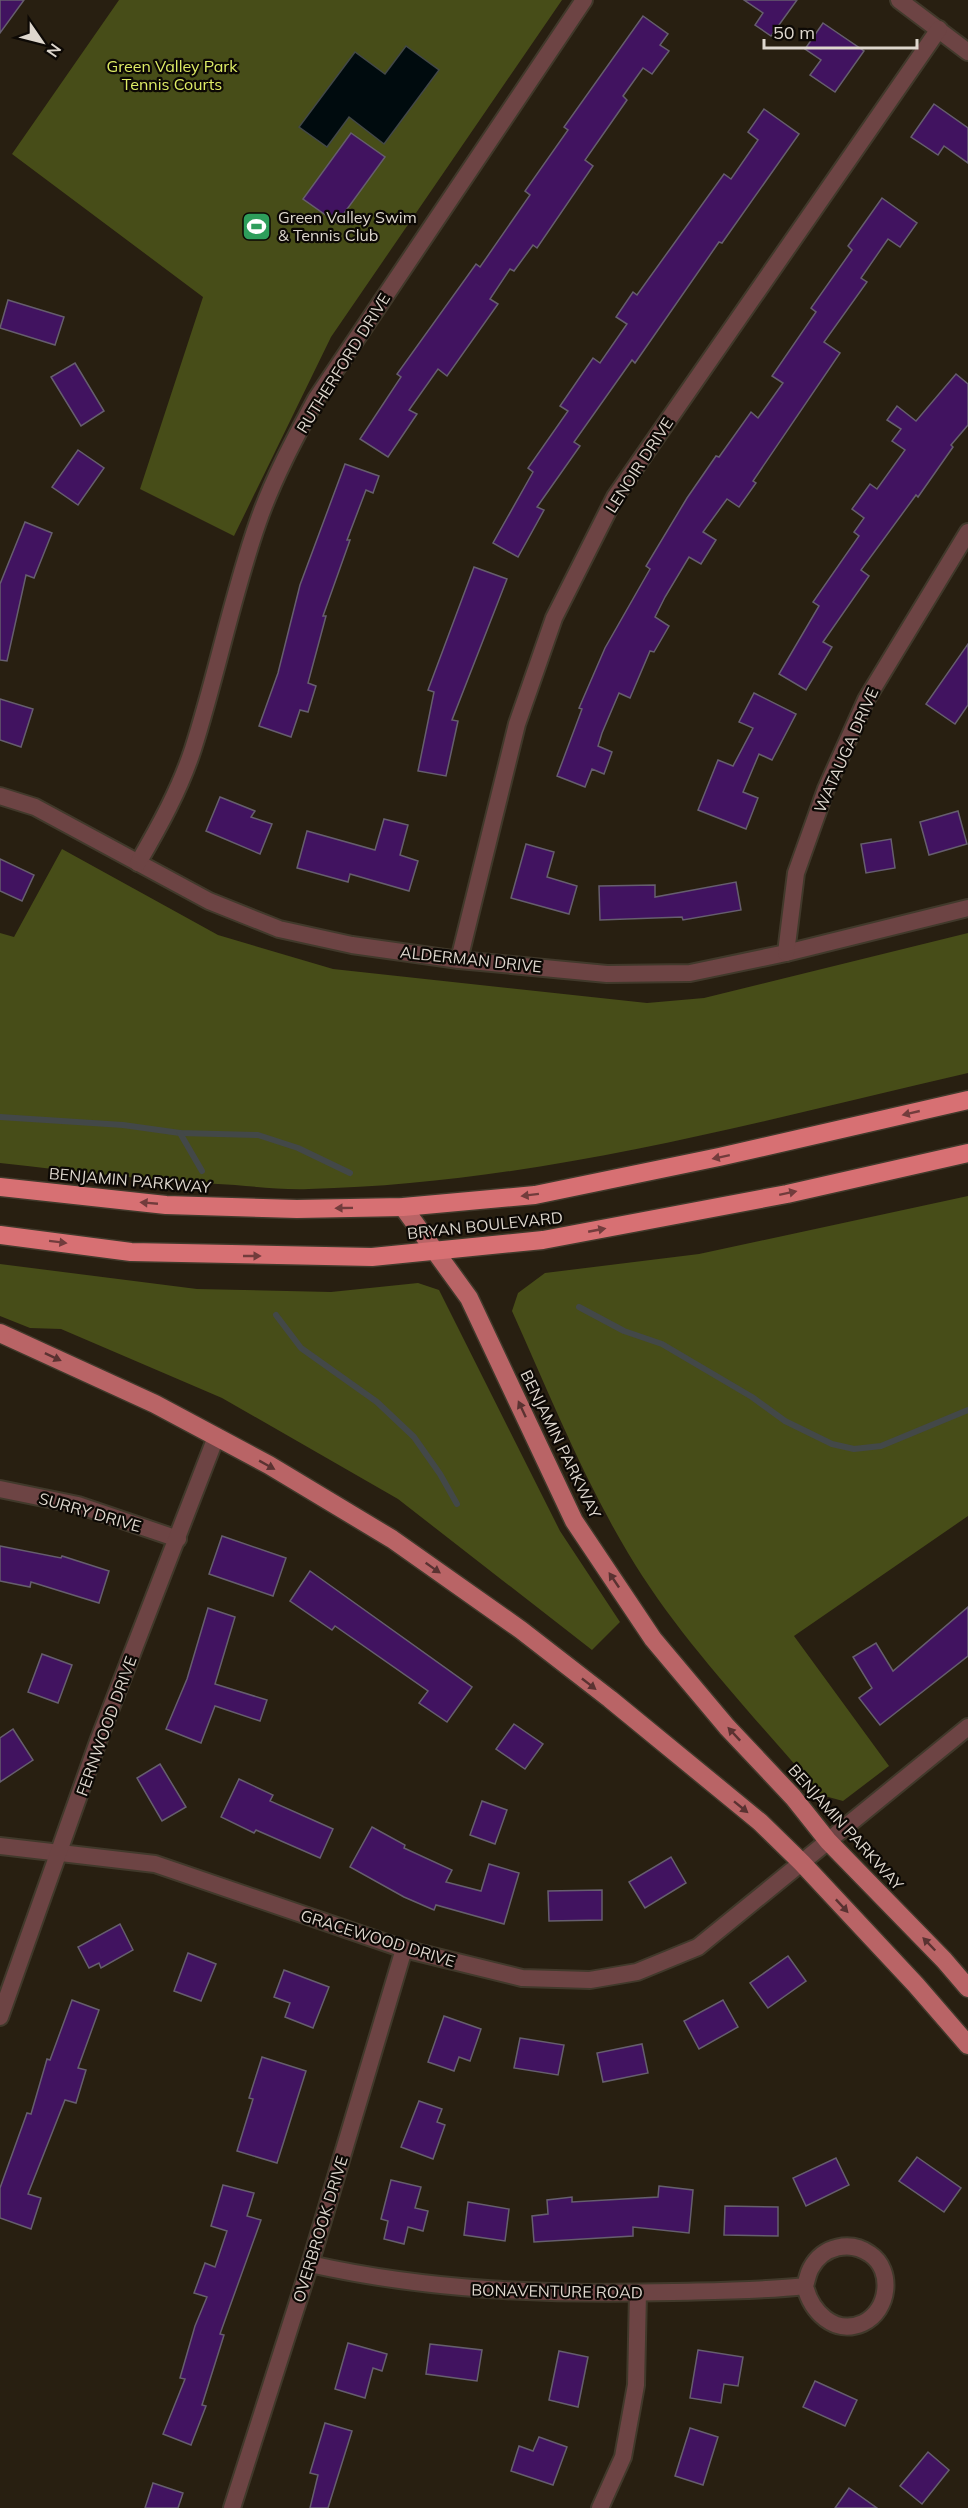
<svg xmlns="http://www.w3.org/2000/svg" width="968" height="2508" font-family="Mulish,sans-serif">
<rect width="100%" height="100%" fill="#281f11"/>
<g fill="#474d18">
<polygon points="119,0 562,0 331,337 234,536 140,489 203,297 12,154"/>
<path d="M62,849l156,86 115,34 314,34 57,-5 264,-65v140c-216,50 -435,111 -659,116 -24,1 -49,-2 -74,-4 -79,-4 -156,-13 -235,-22v-230l14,4z"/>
<path d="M968,1196v320l-174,120 95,130 -46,35 -22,-6c-65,-77 -142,-156 -193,-242 -46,-77 -79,-160 -116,-242l6,-18 27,-20 154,-19z"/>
<polygon points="0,1264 197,1289 331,1292 418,1283 439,1290 560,1531 620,1622 592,1650 398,1499 222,1398 61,1329 30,1328 0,1316"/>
</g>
<polygon fill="#000b0e" stroke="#434848" stroke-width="1.5" points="406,46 439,70 384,144 349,117 327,147 299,127 355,52 385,74"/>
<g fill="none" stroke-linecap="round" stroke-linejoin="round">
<g stroke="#434848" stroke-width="6">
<polyline points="0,1117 123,1125 180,1133 258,1135 298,1148 350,1173"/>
<polyline points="180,1133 202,1171"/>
<polyline points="579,1307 624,1331 662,1344 752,1397 785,1421 832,1444 854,1449 881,1446 968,1410"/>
<polyline points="276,1315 301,1348 377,1402 414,1437 440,1474 457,1504"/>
</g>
</g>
<g fill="#411360" stroke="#665e6e" stroke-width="1.5">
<polygon points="0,0 24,0 0,33"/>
<polygon points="744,0 797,0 771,36 755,25 763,13"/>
<polygon points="643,16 668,34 660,45 669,51 652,74 643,68 623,96 627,100 585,160 593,166 537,248 533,245 514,271 510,269 490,299 498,304 447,376 438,369 409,410 417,414 388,457 360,439 401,377 397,374 476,264 480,267 530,195 525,191 568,130 564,127"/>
<polygon points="823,23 864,51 835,92 810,75 821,60 805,49"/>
<polygon points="934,104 968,128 968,163 944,146 938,155 911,137"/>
<polygon points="764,109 799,134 722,243 719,242 635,363 632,360 574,442 580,446 537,507 544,510 518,557 493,543 533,472 528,468 568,411 560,406 593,358 600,363 627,324 616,317 633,292 637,295 724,174 731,179 758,140 748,132"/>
<polygon points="351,133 385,157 337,223 303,199"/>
<polygon points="882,198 917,223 900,247 888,239 861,278 867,282 824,342 840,353 753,481 756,483 739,507 727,499 703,532 716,540 701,564 689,557 665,597 655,617 669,626 654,652 650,651 630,698 619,693 602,733 598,746 612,752 604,774 592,769 585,787 557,776 582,709 579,708 605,648 650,569 646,566 687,498 716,456 719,457 751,412 758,418 783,383 772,376 816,312 811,308 852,250 848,246"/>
<polygon points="8,300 64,317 55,345 0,328"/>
<polygon points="75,363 104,411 81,426 51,377"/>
<polygon points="956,374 968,384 968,425 951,445 953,447 918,497 916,495 861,570 869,576 823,642 832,647 806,690 779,674 819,606 813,602 859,536 854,532 864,518 852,509 870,484 877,489 905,450 892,441 901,429 887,420 897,406 916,421"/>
<polygon points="78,450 104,468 78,505 52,487"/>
<polygon points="345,464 379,476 373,493 366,490 347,540 350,540 323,616 326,616 308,683 316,686 308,712 300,710 291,737 259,726 278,673 300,585"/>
<polygon points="25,522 52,533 34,578 26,575 7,661 0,660 0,584"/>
<polygon points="474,567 507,579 452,720 458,721 446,776 418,771 434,692 428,690"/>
<polygon points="968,644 968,705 955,724 926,704"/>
<polygon points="754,693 796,714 772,760 759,754 743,792 758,798 746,829 698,810 718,760 733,766 753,728 739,722"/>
<polygon points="0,699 33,709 21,747 0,740"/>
<polygon points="220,797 255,811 251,817 272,824 260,854 206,831"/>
<polygon points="958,811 967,844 929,855 920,822"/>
<polygon points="384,819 408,825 400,855 418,861 409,891 350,874 348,882 297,868 307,831 375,850"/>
<polygon points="891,839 895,868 866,873 861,844"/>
<polygon points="526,844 554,852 547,877 577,886 569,914 511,898"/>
<polygon points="0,859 34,875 22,901 0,891"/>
<polygon points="736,882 741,910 683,920 682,917 600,920 599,886 655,885 655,897"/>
<polygon points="222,1536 286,1558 273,1596 209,1574"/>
<polygon points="0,1546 61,1558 62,1556 109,1571 99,1603 31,1582 30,1587 0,1581"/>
<polygon points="310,1571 472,1687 447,1722 419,1703 428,1691 335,1626 332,1630 290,1601"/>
<polygon points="968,1607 968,1656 880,1725 859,1698 872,1688 853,1657 876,1643 893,1671"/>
<polygon points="208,1608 235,1617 215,1684 267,1700 260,1721 215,1706 201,1743 166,1729 187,1679"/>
<polygon points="42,1654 72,1665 58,1703 28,1692"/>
<polygon points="514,1724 543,1744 525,1769 496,1749"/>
<polygon points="13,1729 33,1760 0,1782 0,1738"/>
<polygon points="160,1764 186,1807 162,1821 137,1778"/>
<polygon points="239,1779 273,1795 270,1801 333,1829 320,1858 256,1830 254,1833 221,1817"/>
<polygon points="482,1801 507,1810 495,1844 470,1835"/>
<polygon points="372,1827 405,1845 404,1848 452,1870 446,1882 481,1891 489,1864 519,1873 504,1924 436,1905 434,1910 404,1897 350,1867"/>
<polygon points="671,1857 686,1883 645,1908 629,1882"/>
<polygon points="602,1890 602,1920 549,1921 548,1891"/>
<polygon points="120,1924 133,1950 101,1968 99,1963 89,1968 78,1947"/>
<polygon points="188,1953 216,1964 201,2001 174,1991"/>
<polygon points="788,1956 806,1981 768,2008 750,1983"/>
<polygon points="284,1970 329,1987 313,2028 285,2017 290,2003 274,1997"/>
<polygon points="72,2000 99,2010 78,2068 86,2070 76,2103 65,2100 28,2194 41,2198 31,2229 0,2218 0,2188 27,2113 31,2114 47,2059 50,2060"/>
<polygon points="723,2000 738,2027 699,2049 684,2021"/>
<polygon points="444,2016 481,2029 470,2061 459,2057 454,2071 428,2062"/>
<polygon points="520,2038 564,2045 558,2075 514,2068"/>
<polygon points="642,2044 648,2073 603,2082 597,2053"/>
<polygon points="262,2057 306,2071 277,2163 237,2151 253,2099 249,2098"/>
<polygon points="419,2101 442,2109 437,2122 445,2125 433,2159 401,2147"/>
<polygon points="917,2157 961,2188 944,2212 899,2181"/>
<polygon points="836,2158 849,2185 806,2206 793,2178"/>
<polygon points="391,2180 421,2187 415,2208 428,2211 423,2231 408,2227 404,2244 384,2239 388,2221 381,2219"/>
<polygon points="223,2185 254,2193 247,2216 261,2220 220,2334 224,2335 202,2405 206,2406 191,2445 163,2434 185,2379 180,2378 195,2326 207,2297 194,2293 205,2263 215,2267 227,2231 211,2226"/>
<polygon points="659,2186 693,2190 689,2233 633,2227 633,2236 534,2242 532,2216 548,2214 547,2200 572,2197 572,2202 658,2197"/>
<polygon points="468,2202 509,2209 505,2241 464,2235"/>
<polygon points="725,2206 778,2207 778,2236 724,2235"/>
<polygon points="348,2343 387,2354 382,2371 373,2368 365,2398 335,2389"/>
<polygon points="430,2344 482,2350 477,2381 426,2374"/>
<polygon points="698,2350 743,2357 738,2386 724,2384 721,2403 690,2398"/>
<polygon points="559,2351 588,2357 578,2407 549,2400"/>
<polygon points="815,2381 857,2400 845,2426 803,2407"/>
<polygon points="325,2423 352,2431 328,2508 310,2508 318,2475 310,2473"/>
<polygon points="690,2428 718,2437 703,2485 675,2476"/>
<polygon points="539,2437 567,2447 553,2485 511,2471 519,2446 533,2451"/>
<polygon points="928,2452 949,2470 922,2504 900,2486"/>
<polygon points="153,2483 183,2493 178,2508 145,2508"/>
<polygon points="849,2488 877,2508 835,2508"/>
</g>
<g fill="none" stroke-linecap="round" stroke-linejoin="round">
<defs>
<g id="street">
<polyline points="899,0 968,52"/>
<polyline points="0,796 35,807 209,901 279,929 352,945 459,960 607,974 690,973 786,953 968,908"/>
<path d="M138,863c21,-36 42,-74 55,-114 24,-75 39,-153 65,-227 15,-43 37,-84 58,-123l268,-399"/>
<polyline points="786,953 796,873 826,789 866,700 968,532"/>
<polyline points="459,960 517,724 554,618 615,497 939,29"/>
<polyline points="0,1489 78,1505 178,1539"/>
<polyline points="0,1846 155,1864 404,1949 522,1978 590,1980 637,1972 698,1947 968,1727"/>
<polyline points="0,2017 99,1739 216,1437"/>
<path d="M310,2264c120,27 241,31 363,28 44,-1 89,-1 132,-6 6,25 29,50 58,37 26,-12 31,-53 7,-69 -20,-14 -47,-8 -59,14 -3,5 -4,12 -6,18"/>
<polyline points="232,2508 310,2264 404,1949"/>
<polyline points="600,2508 623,2457 636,2385 638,2293"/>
</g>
<g id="primary">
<polyline points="403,1207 469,1298 574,1521 653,1639 727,1727 793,1797 828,1841 944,1960 968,1988"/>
<polyline points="0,1333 155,1404 269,1465 392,1539 521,1630 610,1699 760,1822 802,1863 916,1985 968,2045"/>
</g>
<g id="highway">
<polyline points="0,1187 166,1205 297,1209 403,1207 535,1195 719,1157 968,1100"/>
<polyline points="0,1235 131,1252 372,1257 543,1240 787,1194 968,1153"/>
</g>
</defs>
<use href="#street" stroke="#41392b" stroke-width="20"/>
<use href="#primary" stroke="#41392b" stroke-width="21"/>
<use href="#highway" stroke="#41392b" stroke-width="21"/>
<use href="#street" stroke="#6d4444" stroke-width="16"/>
<use href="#primary" stroke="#b96466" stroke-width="18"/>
<use href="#highway" stroke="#d77073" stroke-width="18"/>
</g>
<defs><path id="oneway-solid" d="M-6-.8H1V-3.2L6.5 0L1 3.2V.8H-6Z" transform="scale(1.5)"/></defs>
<g fill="#723c3c">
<use href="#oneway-solid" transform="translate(911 1113) rotate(167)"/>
<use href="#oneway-solid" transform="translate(721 1157) rotate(168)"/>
<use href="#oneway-solid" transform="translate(788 1193) rotate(-12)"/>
<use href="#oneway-solid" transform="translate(530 1195) rotate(173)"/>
<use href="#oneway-solid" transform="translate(149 1203) rotate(-175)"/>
<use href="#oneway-solid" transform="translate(344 1208) rotate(179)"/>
<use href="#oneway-solid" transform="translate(597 1230) rotate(-11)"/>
<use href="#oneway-solid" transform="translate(58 1242) rotate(7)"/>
<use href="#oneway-solid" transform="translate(252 1256)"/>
</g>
<g fill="#5a3231">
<use href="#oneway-solid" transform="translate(53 1357) rotate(25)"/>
<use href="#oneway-solid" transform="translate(522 1409) rotate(-115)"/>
<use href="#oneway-solid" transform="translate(267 1465) rotate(29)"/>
<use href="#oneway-solid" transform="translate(433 1568) rotate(35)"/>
<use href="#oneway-solid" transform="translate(614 1580) rotate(-124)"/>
<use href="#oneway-solid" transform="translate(589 1684) rotate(38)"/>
<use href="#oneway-solid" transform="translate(734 1734) rotate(-133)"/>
<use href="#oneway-solid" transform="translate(741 1807) rotate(39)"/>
<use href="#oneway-solid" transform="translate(842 1906) rotate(47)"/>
<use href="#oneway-solid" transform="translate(929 1944) rotate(-134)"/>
</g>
<defs>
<symbol id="stadium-square" viewBox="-11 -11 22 22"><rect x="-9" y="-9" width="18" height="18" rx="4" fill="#2e9e5b" stroke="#0d0905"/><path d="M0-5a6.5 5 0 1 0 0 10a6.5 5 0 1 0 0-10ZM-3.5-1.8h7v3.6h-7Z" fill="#fff"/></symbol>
</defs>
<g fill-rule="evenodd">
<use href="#stadium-square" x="240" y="210" width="33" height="33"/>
</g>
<g text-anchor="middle" stroke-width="4.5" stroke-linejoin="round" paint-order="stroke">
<g font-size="16" fill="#dfed66" stroke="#0d0905">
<text x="172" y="72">Green Valley Park<tspan x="172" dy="18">Tennis Courts</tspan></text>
</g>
<g font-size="16" fill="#ded7ce" stroke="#0d0905" text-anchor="start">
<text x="278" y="223">Green Valley Swim<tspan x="278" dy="18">&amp; Tennis Club</tspan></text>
</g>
<g font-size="16" fill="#ded7ce" stroke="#0d0905">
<text transform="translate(343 363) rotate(-58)" y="6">RUTHERFORD DRIVE</text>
<text transform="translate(639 465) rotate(-57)" y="6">LENOIR DRIVE</text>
<text transform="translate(846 750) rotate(-66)" y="6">WATAUGA DRIVE</text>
<text transform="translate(471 959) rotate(6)" y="6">ALDERMAN DRIVE</text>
<text transform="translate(130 1180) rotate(5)" y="6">BENJAMIN PARKWAY</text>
<text transform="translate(485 1225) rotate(-6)" y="6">BRYAN BOULEVARD</text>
<text transform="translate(561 1444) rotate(64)" y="6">BENJAMIN PARKWAY</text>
<text transform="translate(90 1512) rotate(16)" y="6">SURRY DRIVE</text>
<text transform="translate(106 1726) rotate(-70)" y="6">FERNWOOD DRIVE</text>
<text transform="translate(846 1827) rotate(48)" y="6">BENJAMIN PARKWAY</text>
<text transform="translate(378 1938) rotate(17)" y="6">GRACEWOOD DRIVE</text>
<text transform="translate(320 2229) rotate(-73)" y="6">OVERBROOK DRIVE</text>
<text transform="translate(557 2291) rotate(1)" y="6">BONAVENTURE ROAD</text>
</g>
</g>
<g transform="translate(42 42) rotate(125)" stroke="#0d0905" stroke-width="4.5" paint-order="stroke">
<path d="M0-4.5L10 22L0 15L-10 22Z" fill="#ded7ce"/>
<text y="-9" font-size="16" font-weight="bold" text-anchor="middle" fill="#ded7ce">N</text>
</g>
<path d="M764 39v9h153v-9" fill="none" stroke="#ded7ce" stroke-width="3"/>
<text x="773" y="39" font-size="18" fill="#ded7ce" stroke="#0d0905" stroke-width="4.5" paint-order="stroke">50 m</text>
</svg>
